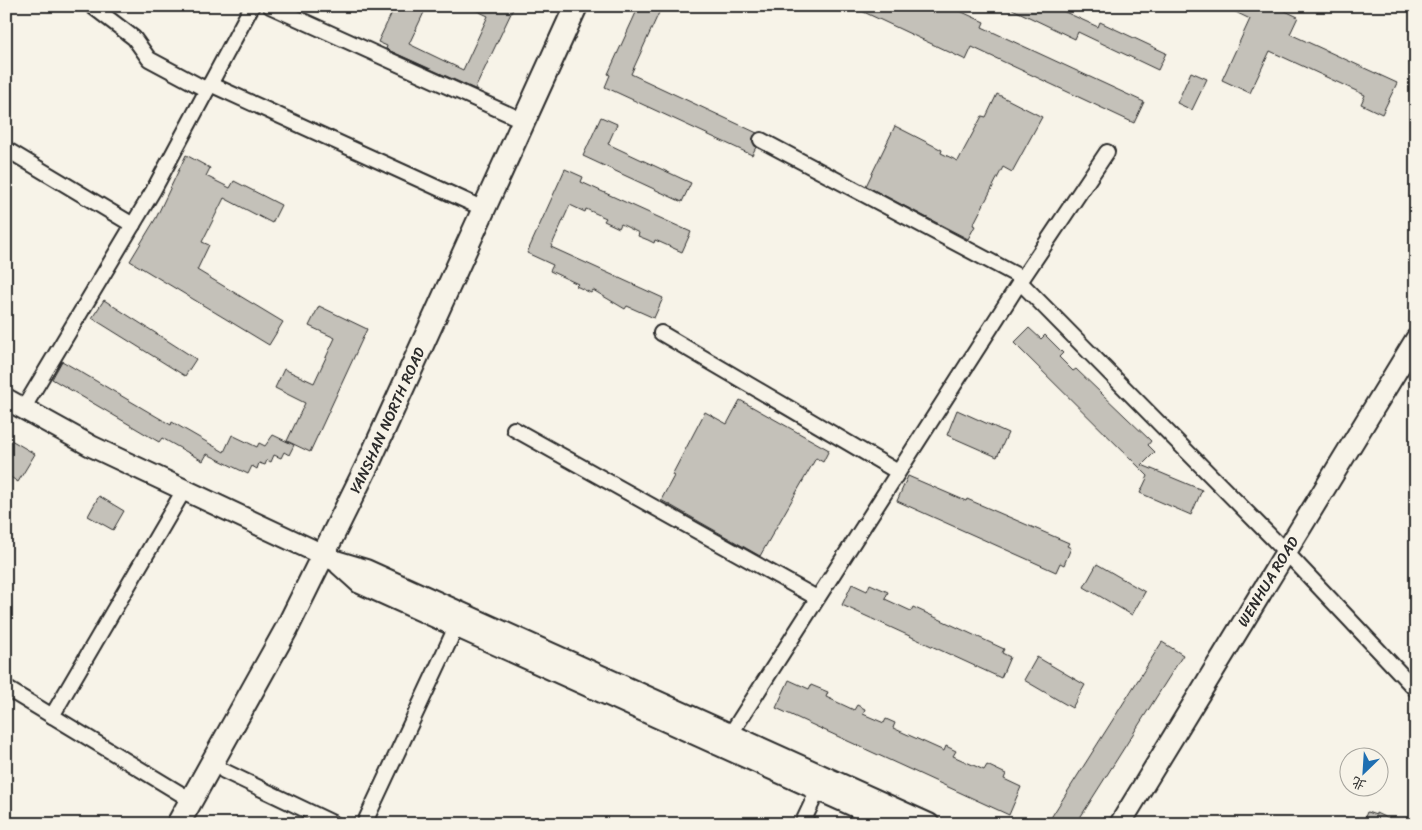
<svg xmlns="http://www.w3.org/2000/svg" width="1422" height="830" font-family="Sriracha,'LXGW WenKai TC',sans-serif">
<rect width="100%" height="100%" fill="#f7f3e8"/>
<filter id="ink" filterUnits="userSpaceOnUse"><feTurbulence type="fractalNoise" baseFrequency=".02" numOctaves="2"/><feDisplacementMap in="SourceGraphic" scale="10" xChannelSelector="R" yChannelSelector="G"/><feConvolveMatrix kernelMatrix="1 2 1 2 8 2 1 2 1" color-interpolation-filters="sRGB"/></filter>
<g filter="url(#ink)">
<g fill="#c4c1b9" stroke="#2b2b2b">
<polygon points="395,6 427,6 409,44 463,70 488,16 467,6 506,6 513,9 475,89 386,49 387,46 378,42"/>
<polygon points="639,6 662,6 631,74 757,133 752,140 756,147 752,155 605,87 610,75 608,74"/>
<polygon points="851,6 949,6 984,22 982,27 1144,102 1134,123 972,47 966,60"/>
<polygon points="1006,6 1052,6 1098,27 1100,22 1166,53 1158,70 1078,32 1075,39"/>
<polygon points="1223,6 1267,6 1277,11 1279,8 1298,17 1290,34 1397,83 1382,114 1361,104 1365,95 1270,51 1250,93 1222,80 1250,19"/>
<polygon points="1191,72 1207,79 1192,110 1177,103"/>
<polygon points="997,94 1042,117 1012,172 1003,167 973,225 975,226 968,239 866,186 895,126 942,150 941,153 958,161 982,116 986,117"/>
<polygon points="601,117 617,124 608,144 691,183 682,202 583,156"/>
<polygon points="186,155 210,168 206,176 230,188 234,181 281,205 272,223 224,198 202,242 209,245 197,270 283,322 269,345 130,261 156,218"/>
<polygon points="565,169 583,177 581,182 691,232 682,252 655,240 654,243 648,240 638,236 639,233 621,224 619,228 604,221 606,218 586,209 585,212 570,205 551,247 663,298 654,318 627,306 625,309 593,290 591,293 576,286 578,284 550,271 553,265 527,253"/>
<polygon points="104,300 196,359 185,376 92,318"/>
<polygon points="319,306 367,329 310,452 287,441 305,403 275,388 284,369 314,383 335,338 309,326"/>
<polygon points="1029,328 1041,339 1045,335 1063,353 1059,357 1073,371 1076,369 1151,441 1148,445 1155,452 1142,465 1202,490 1191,515 1140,493 1148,476 1014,343"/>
<polygon points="62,361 171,425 172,422 224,452 232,435 257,447 259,443 265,446 273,435 294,445 289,455 284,452 281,458 274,455 271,462 267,460 265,465 259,463 257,469 252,466 248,474 207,454 203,461 162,438 159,442 52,379"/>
<polygon points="740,400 829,450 823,462 816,458 760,556 661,500 674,476 672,475 705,412 727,424"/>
<polygon points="957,410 1008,433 997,457 947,435"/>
<polygon points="11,440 35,454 18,482 6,474 6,448"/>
<polygon points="908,476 966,501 967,499 1069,543 1067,546 1071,548 1064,565 1060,563 1056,572 897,501"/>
<polygon points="99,496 124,511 113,530 88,516"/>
<polygon points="1097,564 1145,592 1132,615 1084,587"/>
<polygon points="852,584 867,591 870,584 888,592 885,599 911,611 913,607 1004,649 1002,653 1010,657 1001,678 842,605"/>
<polygon points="1162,642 1183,655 1076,824 1047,824"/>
<polygon points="1037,657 1085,685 1072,708 1024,680"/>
<polygon points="789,680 809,689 811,685 828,692 826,697 854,710 857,705 865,709 863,714 884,723 886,719 895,723 893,728 944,751 946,746 956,751 953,756 984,770 987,765 1006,774 1004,779 1021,787 1009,815 776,708"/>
<polygon points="1367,812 1376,815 1376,813 1399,824 1362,824"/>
</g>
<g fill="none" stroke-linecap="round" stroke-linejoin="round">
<defs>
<g id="street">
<polyline points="92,6 134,38 149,59 207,90"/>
<polyline points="270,6 524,121"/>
<polyline points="210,84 484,209"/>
<polyline points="761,140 1022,278"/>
<polyline points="6,149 133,225"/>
<polyline points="1020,282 1286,552 1416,690"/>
<polyline points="661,333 898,472"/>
<polyline points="23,409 153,191 252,6"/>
<polyline points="514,429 817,598"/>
<polyline points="6,688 191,800"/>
<polyline points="52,716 184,490"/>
<polyline points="730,735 1020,282 1107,152"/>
<polyline points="224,771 335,824"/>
<polyline points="364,824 456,627"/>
<polyline points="802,824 818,790"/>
</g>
<g id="secondary">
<polyline points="6,399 91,446 336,561 366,570 929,824"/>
<polyline points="339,564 360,583 894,824"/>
<path id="s1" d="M1120,824l296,-485"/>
</g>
<g id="primary">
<path id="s2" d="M178,824l109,-196 81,-164 208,-458"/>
</g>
</defs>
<use href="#street" stroke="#2b2b2b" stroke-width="18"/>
<use href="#secondary" stroke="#2b2b2b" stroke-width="24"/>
<use href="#primary" stroke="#2b2b2b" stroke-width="26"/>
<use href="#street" stroke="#f7f3e8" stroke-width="14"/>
<use href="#secondary" stroke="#f7f3e8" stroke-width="20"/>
<use href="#primary" stroke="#f7f3e8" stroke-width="22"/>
</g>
</g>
<g text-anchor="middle" stroke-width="5" stroke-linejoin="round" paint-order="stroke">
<g font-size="15" fill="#2b2b2b" stroke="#f7f3e8">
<text dy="5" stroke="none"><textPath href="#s2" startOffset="455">YANSHAN NORTH ROAD</textPath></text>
<text dy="5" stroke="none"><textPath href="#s1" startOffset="284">WENHUA ROAD</textPath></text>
</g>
</g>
<rect width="1422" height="830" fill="none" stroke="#f7f3e8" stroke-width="25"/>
<rect x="12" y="12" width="1397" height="805" fill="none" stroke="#2b2b2b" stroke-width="2" filter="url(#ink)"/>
<g transform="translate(1364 772) rotate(205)"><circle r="24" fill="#f7f3e8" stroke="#a5a39c"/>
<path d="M0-4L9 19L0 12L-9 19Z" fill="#1f6fb2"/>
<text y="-8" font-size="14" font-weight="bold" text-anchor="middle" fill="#2b2b2b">北</text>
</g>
</svg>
